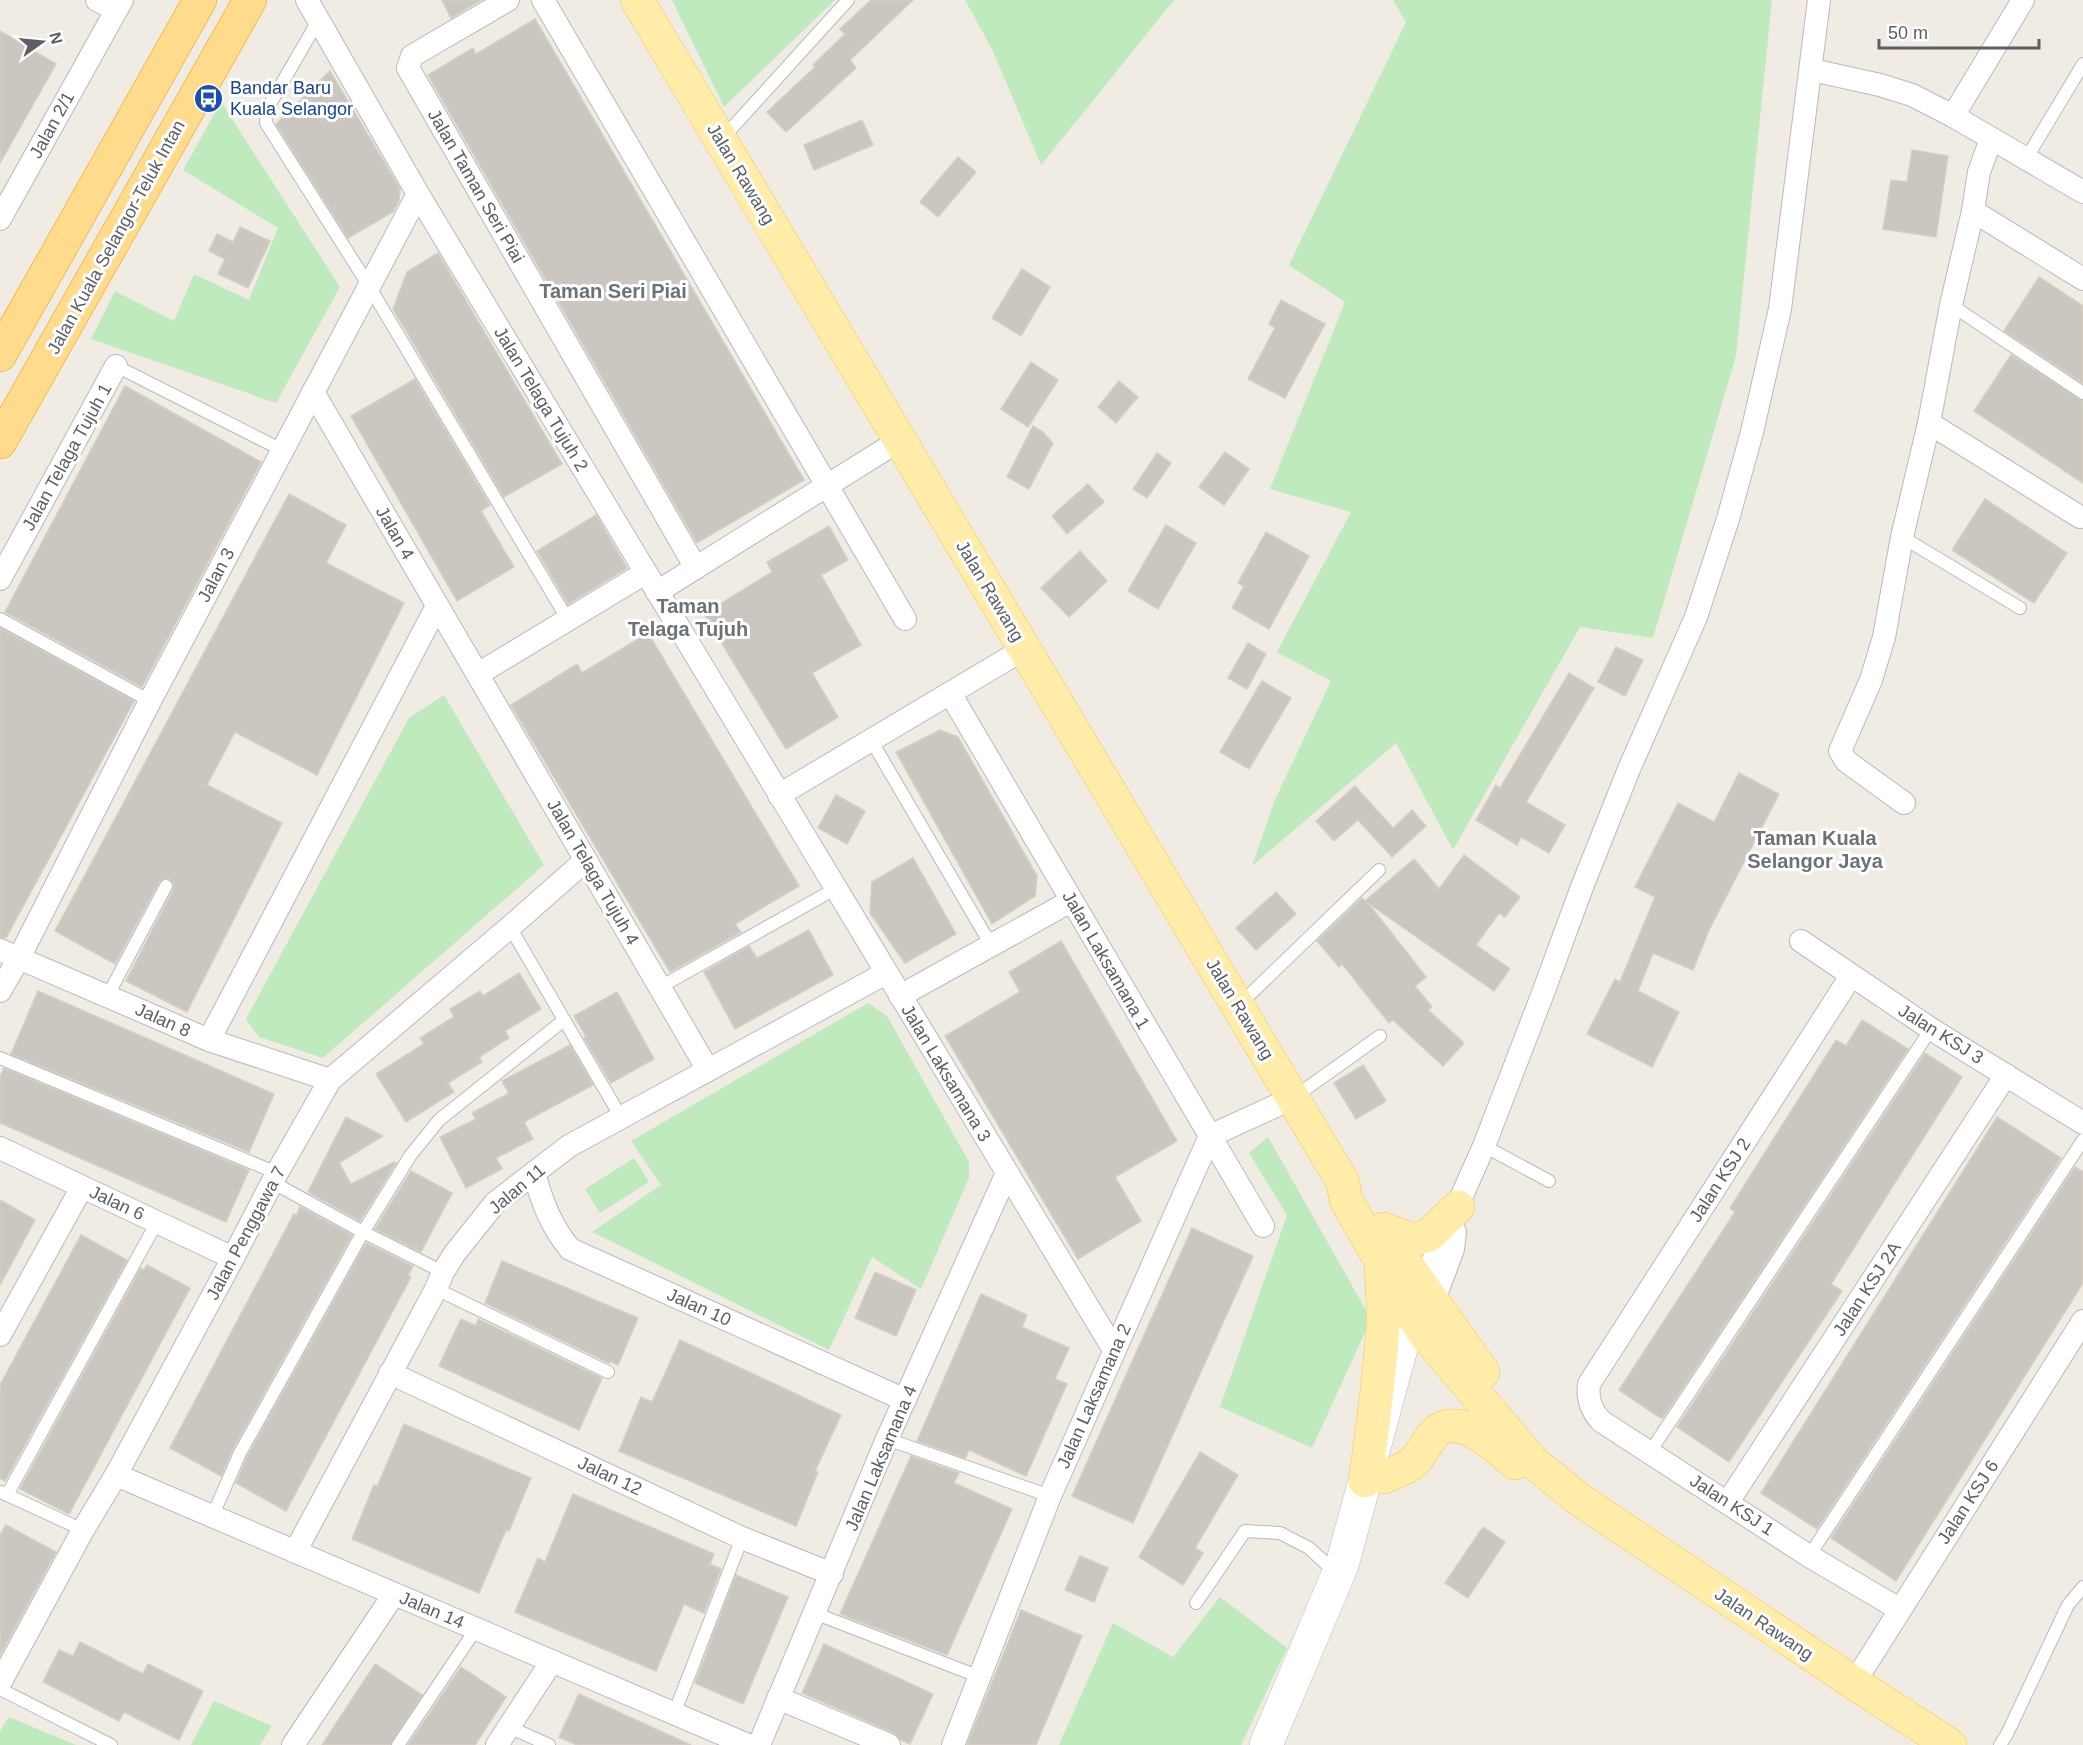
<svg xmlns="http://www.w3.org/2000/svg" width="2083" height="1745" font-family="Helvetica,sans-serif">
<rect width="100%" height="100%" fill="#f0ece3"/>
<g fill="#bfeabd">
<polygon points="672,0 835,0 724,107"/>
<polygon points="965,0 1174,0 1041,165 992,49"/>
<polygon points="1393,0 1772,0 1736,356 1653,638 1580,627 1453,850 1396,743 1252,866 1274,802 1331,681 1277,652 1351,512 1270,489 1345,302 1289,265 1406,22"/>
<polygon points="221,102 340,287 276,403 91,339 115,291 174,321 194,274 249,300 278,228 183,170"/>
<polygon points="444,695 544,865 323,1058 259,1037 246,1019 409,718"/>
<polygon points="868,1003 887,1016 969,1162 969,1178 921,1289 872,1257 829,1350 592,1232 661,1185 631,1141"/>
<polygon points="1268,1137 1371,1319 1312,1448 1220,1407 1287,1215 1249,1153"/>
<polygon points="634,1158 649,1182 600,1213 585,1189"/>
<polygon points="1220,1597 1287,1648 1241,1745 1059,1745 1113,1623 1173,1657"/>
<polygon points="214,1701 272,1726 260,1745 191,1745"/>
<polygon points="9,1717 76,1745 0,1745 0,1731"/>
</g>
<g fill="#cbc7c0" stroke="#d5cec1" stroke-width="1.5">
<polygon points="442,0 481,0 451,18"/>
<polygon points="871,0 913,0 850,60 856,68 786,132 767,112 815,67 813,65 845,34 840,29"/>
<polygon points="535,19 804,480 697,543 428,75 473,48 476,54"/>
<polygon points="0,31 56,64 0,163"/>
<polygon points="330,71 400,189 399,201 393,212 348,238 276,124"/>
<polygon points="862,120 873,145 814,170 804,145"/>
<polygon points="1912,150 1948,156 1936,237 1883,229 1891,180 1907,182"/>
<polygon points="958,157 976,172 938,217 920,202"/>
<polygon points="240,227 270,241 248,288 218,274 225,259 209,251 217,234 233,242"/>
<polygon points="438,253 562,464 504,497 393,309 407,272"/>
<polygon points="1022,269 1050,287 1021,336 992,318"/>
<polygon points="2039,277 2083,306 2083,383 2004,331"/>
<polygon points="1281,300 1325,324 1285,398 1248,379 1275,328 1269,324"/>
<polygon points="2011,355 2083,401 2083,483 1974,411"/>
<polygon points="1031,362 1058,380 1028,427 1001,409"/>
<polygon points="415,379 490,505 481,511 514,567 457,601 351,416"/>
<polygon points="1119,381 1138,397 1116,423 1098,407"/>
<polygon points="125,386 261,462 142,687 5,612"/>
<polygon points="1033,426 1043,432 1053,443 1029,489 1007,477"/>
<polygon points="1225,452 1249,469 1224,505 1199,487"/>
<polygon points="1157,453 1171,463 1147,498 1133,489"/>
<polygon points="1088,484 1104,502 1067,534 1052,516"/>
<polygon points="289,494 346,525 326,563 404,603 317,775 235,732 207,785 282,823 187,1012 126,981 173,890 174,885 170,879 165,878 159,882 115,964 55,931"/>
<polygon points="1985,499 2067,553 2034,603 1952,550"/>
<polygon points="596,515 627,568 568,604 537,551"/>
<polygon points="1166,525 1196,543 1158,609 1128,591"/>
<polygon points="829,526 848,560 821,575 861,645 812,673 838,717 786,749 704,614 772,572 767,562"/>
<polygon points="1266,532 1309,556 1269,629 1232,608 1244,586 1238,583"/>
<polygon points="1080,551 1107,581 1069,617 1041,588"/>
<polygon points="0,628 134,701 6,938 0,937"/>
<polygon points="648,633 799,886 735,924 741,932 670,972 511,705 577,664 582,673"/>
<polygon points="1248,643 1266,654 1247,689 1228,678"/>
<polygon points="1616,647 1643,660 1625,696 1598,682"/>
<polygon points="1569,673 1594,688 1526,802 1565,825 1549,853 1521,837 1517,845 1476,820 1496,785 1500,788"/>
<polygon points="1262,681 1291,698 1249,769 1220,752"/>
<polygon points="940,730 958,737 1037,876 1035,896 992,924 896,752"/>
<polygon points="1739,773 1779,794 1709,930 1693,970 1653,953 1638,991 1679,1012 1652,1067 1587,1034 1615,979 1620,982 1655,897 1635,887 1678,803 1714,822"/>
<polygon points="1355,786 1393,828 1412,810 1426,826 1392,857 1358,820 1334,841 1316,821"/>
<polygon points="836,795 865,811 847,844 818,828"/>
<polygon points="1464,855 1520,897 1505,917 1499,913 1476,945 1510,969 1494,991 1368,903 1426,977 1415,986 1432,1007 1428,1010 1464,1043 1443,1066 1393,1020 1389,1023 1342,964 1339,967 1317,941 1362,898 1365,901 1414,859 1439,889"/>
<polygon points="913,858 956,934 905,963 870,913 872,882"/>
<polygon points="1276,892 1296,914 1256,950 1236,928"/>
<polygon points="809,930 833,975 735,1029 704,972 749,946 757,958"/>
<polygon points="1061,941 1177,1141 1115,1177 1141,1221 1078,1259 945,1036 1020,992 1009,972"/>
<polygon points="519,973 541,1009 505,1031 509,1038 479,1057 482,1062 448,1083 454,1092 406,1122 376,1074 424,1044 420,1038 454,1017 450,1009 480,991 483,996"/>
<polygon points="38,991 274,1094 249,1152 11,1054"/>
<polygon points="617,992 654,1059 611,1083 584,1038 586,1037 574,1016"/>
<polygon points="1862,1020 1908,1049 1663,1418 1659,1417 1619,1390 1735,1212 1730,1208 1836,1040 1846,1046"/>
<polygon points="570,1045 593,1085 524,1122 533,1139 496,1158 502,1169 466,1188 440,1137 476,1119 472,1113 509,1093 502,1081"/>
<polygon points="1925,1053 1962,1077 1831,1284 1842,1291 1729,1462 1677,1427"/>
<polygon points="1363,1065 1386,1101 1356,1119 1334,1083"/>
<polygon points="4,1068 249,1170 226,1222 0,1123 0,1077"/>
<polygon points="346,1117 383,1136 339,1163 351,1184 394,1162 396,1163 360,1221 308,1192"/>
<polygon points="1997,1117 2061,1158 1817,1529 1761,1493"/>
<polygon points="2075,1167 2083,1172 2083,1283 1896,1581 1831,1538"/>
<polygon points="411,1171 452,1193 421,1252 375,1229"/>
<polygon points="0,1200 35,1220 0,1285"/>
<polygon points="300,1207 352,1235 233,1449 221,1476 170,1448 294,1214 296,1216"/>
<polygon points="1192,1228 1253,1256 1133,1523 1072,1496"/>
<polygon points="81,1235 127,1260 5,1481 0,1478 0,1385"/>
<polygon points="366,1243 413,1266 408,1276 411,1277 286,1511 236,1483 247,1457"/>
<polygon points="502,1261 638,1318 618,1365 610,1361 609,1363 485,1303"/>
<polygon points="147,1265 190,1288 69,1514 20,1489 141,1268 144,1270"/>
<polygon points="875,1272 916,1290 896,1336 855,1318"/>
<polygon points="981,1294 1027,1315 1022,1327 1069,1348 1055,1379 1067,1384 1026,1476 969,1450 965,1458 917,1441"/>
<polygon points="461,1319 476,1326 478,1319 602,1378 579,1430 439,1366"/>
<polygon points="680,1340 841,1415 815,1471 818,1472 796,1526 619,1451 641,1397 652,1402"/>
<polygon points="404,1424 531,1478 509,1531 506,1530 479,1593 352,1539 374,1485 377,1487"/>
<polygon points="1200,1452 1238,1475 1195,1548 1203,1553 1183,1585 1139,1557"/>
<polygon points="911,1456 959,1473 954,1483 1012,1509 947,1655 840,1614"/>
<polygon points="573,1494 714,1554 710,1564 721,1569 704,1613 684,1604 656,1671 515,1612 538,1558 545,1562"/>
<polygon points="6,1525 56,1552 0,1655 0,1535"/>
<polygon points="1483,1527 1505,1542 1468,1598 1445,1583"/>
<polygon points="1080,1556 1108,1568 1094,1602 1065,1590"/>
<polygon points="736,1575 788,1597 743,1704 695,1683"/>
<polygon points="1021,1610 1082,1636 1036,1745 967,1745"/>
<polygon points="80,1642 143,1674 148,1664 203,1691 179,1740 124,1712 119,1721 43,1682 59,1650 73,1656"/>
<polygon points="824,1644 933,1694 910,1744 901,1740 894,1733 802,1693"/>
<polygon points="375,1664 422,1695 390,1745 322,1745"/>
<polygon points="461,1667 506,1697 475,1745 408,1745"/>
<polygon points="579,1694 691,1745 577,1745 559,1737"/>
</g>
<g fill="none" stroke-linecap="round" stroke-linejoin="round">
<defs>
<g id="lane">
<polyline points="318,21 267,109 266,123 369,286 568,620"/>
<polyline points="722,139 848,0"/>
<polyline points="2026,159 2083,64"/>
<polyline points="1951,305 2083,393"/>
<polyline points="116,366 282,450"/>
<polyline points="1902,537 2020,608"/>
<polyline points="0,619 150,701"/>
<polyline points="871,740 991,945"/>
<polyline points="510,927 622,1119"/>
<polyline points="660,987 835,889"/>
<polyline points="108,995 166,886"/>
<polyline points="1239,1005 1379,870"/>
<polyline points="0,1058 277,1173"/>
<polyline points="1293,1098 1380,1036"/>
<polyline points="1484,1146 1549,1181"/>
<polyline points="272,1182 363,1232 443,1272"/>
<polyline points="436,1289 608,1372"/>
<polyline points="887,1439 1050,1496"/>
<polyline points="1650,1452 1931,1029"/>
<polyline points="1,1492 83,1530"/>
<polyline points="7,1495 157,1222"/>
<polyline points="212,1517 240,1453 363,1232 410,1156 439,1120 564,1020"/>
<polyline points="1809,1556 2083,1140"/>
<polyline points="1196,1603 1245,1531 1280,1533 1309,1548 1336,1573"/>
<polyline points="814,1613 980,1677"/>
<polyline points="0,1689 111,1745"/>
<polyline points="674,1714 742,1538"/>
<polyline points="509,1727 549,1745"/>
<polyline points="398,1745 476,1629"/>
<polyline points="2000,1745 2007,1734 2068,1605 2083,1587"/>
</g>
<g id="street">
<polyline points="97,0 116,10"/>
<polyline points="307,0 418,194 1114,1350"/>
<polyline points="508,0 412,56 408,68 696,568"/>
<polyline points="543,0 905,619"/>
<polyline points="1812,70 1880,85 1912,95 1953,116 2083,192"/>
<polyline points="1953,116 2023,0"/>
<polyline points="1973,211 2083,279"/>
<polyline points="0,219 122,0"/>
<polyline points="313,392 708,1070"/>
<polyline points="1929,423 2080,517"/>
<polyline points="0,579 116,366"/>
<polyline points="657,592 900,440"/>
<polyline points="478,674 645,573"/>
<polyline points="950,693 1263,1226"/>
<polyline points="779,795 1024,649"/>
<polyline points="1904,803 1846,761 1840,751 1871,680 1884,637 1902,537 1929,423 1951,305 1973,211 1979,172 1991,139"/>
<polyline points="1801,941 1931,1029 2083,1123"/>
<polyline points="0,950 209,1040 330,1080"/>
<path d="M1851,976l-262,408c-2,15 2,26 12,37l208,135 90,53"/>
<polyline points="0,991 19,958 150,701 418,194"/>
<polyline points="900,996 1071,901"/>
<polyline points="209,1040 437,606"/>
<polyline points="0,1148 233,1258"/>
<path d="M534,1173c8,29 17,53 36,76l335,151"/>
<polyline points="1422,1285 1484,1146 1543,993 1582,887 1629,769 1696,617 1728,519 1752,432 1780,309 1819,0"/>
<polyline points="1433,1303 1453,1249 1455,1232"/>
<polyline points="0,1335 82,1187"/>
<polyline points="390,1373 742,1538 832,1574"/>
<polyline points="116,1475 748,1745"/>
<polyline points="1728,1502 2006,1075"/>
<polyline points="295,1552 436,1289 443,1272 455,1253 495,1203 569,1146 886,973"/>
<polyline points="0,1683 83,1530 116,1475 233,1258 277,1173 330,1080 510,927 586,860"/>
<polyline points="1854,1683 2083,1321"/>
<polyline points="778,1698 889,1745"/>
<polyline points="293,1745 394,1594"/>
<polyline points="497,1745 552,1661"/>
<polyline points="759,1745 887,1439 1007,1173"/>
<polyline points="953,1745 1050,1496 1210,1136 1293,1098"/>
</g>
<polyline id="secondary" points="1266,1745 1342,1565 1400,1352 1419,1293"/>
<g id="primary">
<polyline points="637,0 1338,1174 1343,1183 1346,1200 1411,1314 1425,1334 1533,1462 1580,1500 1854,1683 1950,1745"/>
<polyline points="1383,1229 1413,1240 1429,1235 1458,1207"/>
<polyline points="1393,1245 1483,1372"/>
<path d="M1384,1477c9,-4 18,-7 26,-12 9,-6 15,-20 22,-29 25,-29 63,11 83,27"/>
<path d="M1365,1481c7,-47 13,-94 17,-142 3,-24 0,-49 -1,-74"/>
</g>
<g id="highway">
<polyline points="0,355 200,0"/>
<polyline points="0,442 250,0"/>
</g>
</defs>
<use href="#lane" stroke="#b6babf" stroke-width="14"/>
<use href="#street" stroke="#b6babf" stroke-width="24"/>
<use href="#secondary" stroke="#b7bbc1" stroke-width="34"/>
<use href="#primary" stroke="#ffc44d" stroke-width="34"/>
<use href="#highway" stroke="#f39a00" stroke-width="34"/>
<use href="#lane" stroke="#fff" stroke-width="12"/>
<use href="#street" stroke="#fff" stroke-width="22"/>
<use href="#secondary" stroke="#fff" stroke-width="33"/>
<use href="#primary" stroke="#ffeda9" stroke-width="33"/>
<use href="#highway" stroke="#ffdb8b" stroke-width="33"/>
</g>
<defs>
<symbol id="bus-disc" viewBox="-11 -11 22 22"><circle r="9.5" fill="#1a4fb4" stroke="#fff"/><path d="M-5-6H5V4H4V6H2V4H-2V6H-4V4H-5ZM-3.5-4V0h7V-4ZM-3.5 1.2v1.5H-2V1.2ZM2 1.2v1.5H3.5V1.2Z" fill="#fff"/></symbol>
</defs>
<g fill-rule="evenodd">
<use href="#bus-disc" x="192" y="82" width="33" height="33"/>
</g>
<g text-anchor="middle" stroke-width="6" stroke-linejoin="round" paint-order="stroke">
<g font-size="18" fill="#164399" stroke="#fff" text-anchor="start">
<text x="230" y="94">Bandar Baru<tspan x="230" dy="21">Kuala Selangor</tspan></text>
</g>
<g font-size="18" fill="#5b6066" stroke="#fff">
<text transform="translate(52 125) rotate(-61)" y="6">Jalan 2/1</text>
<text transform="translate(741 174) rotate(59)" y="6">Jalan Rawang</text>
<text transform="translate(476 186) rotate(60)" y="6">Jalan Taman Seri Piai</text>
<text transform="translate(116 237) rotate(-61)" y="6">Jalan Kuala Selangor-Teluk Intan</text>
<text transform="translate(541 399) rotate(59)" y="6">Jalan Telaga Tujuh 2</text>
<text transform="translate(67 457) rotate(-61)" y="6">Jalan Telaga Tujuh 1</text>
<text transform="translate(395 533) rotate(60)" y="6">Jalan 4</text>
<text transform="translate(216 575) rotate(-62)" y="6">Jalan 3</text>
<text transform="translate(990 591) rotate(59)" y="6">Jalan Rawang</text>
<text transform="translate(593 872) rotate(60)" y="6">Jalan Telaga Tujuh 4</text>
<text transform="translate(1106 960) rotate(60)" y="6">Jalan Laksamana 1</text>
<text transform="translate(1240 1009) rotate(59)" y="6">Jalan Rawang</text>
<text transform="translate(163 1020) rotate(24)" y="6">Jalan 8</text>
<text transform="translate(1941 1034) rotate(32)" y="6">Jalan KSJ 3</text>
<text transform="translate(946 1073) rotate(59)" y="6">Jalan Laksamana 3</text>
<text transform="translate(1720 1180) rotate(-57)" y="6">Jalan KSJ 2</text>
<text transform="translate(517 1189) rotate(-40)" y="6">Jalan 11</text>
<text transform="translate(117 1203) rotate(25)" y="6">Jalan 6</text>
<text transform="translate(246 1233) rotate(-62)" y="6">Jalan Penggawa 7</text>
<text transform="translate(1867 1289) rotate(-57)" y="6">Jalan KSJ 2A</text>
<text transform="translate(699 1307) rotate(24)" y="6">Jalan 10</text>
<text transform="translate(1094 1396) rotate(-66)" y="6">Jalan Laksamana 2</text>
<text transform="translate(881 1458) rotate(-67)" y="6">Jalan Laksamana 4</text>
<text transform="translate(610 1476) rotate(25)" y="6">Jalan 12</text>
<text transform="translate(1968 1502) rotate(-57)" y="6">Jalan KSJ 6</text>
<text transform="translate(1732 1505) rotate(33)" y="6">Jalan KSJ 1</text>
<text transform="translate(432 1610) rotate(23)" y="6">Jalan 14</text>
<text transform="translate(1764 1624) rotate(34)" y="6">Jalan Rawang</text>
</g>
<g font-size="20" font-weight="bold" fill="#6c7278" stroke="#fff">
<text x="613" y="298">Taman Seri Piai</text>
<text x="688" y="613">Taman<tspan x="688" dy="23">Telaga Tujuh</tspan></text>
<text x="1815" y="845">Taman Kuala<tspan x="1815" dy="23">Selangor Jaya</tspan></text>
</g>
</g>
<g transform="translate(42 42) rotate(75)" stroke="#ffffff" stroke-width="4.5" paint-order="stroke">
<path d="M0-4.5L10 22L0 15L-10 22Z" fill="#5b6066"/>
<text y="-9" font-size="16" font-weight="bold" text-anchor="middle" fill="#5b6066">N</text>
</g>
<path d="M1879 39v9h160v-9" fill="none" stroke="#5b6066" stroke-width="3"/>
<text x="1888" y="39" font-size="18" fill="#5b6066" stroke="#ffffff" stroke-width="4.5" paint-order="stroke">50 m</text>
</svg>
